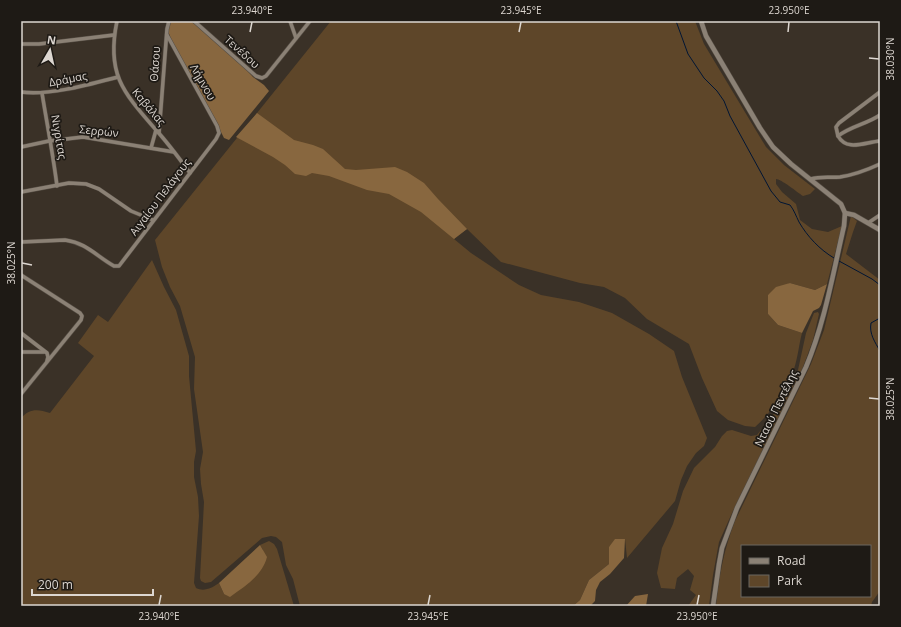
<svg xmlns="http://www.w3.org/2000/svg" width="901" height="627" font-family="'Open Sans',sans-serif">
<rect width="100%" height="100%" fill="#3a3127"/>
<g fill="#5e4629" fill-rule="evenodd">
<path d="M331,21h364l9,23 62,103 18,18 31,24 -5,5 -7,2c-6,-4 -22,-17 -27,-17v5l6,8 14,12 4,16 12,9 16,3 14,-6 -15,58 -12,6 -25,-7 -22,12v19l10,11 24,8c-3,11 -4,24 -8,36 -7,21 -22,43 -39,58l-10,-1 -17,-6 -11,-9 -15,-33 -13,-34 -42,-25 -22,-21 -21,-11 -24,-4 -79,-21 -34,-33 -13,10 17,14 48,32 22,10 38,7 33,11 37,21 25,17 8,26 25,61 -3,8 -8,7 -9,13 -6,14 -6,21 -48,57 -2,-19 -16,8v17l-20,16 -9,20 -7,6h-273l-7,-27 -7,-14 -4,-23 -6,-5 -5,-1 -9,2 -51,44 -6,1 -4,-2 -1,-3 4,-76 -3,-18 -1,-15 3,-17 -9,-63 1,-32 -15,-51 -10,-19 -8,-20 -7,-27z"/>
<path d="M851,216l6,5 -4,11 -7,22 34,26v311l-8,11 -1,4h-155c3,-30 8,-57 19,-85l76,-157 13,-34zM742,546h128v50h-128z"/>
<path d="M152,260l12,27 12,23 13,46v20l7,75 -2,11v15l4,20 1,19 -5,67 2,5c8,4 16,0 23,-5l5,11 39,-44 -3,-5 9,-4 5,3 3,5 17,57h-273v-188c9,-10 17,-9 29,-5l44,-57 -16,-13 20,-28 10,7z"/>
<polygon points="818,312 819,314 813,340 803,367 732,513 719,542 713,575 709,606 688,606 696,595 690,590 694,576 688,569 677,578 675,589 661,588 657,573 662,548 673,524 683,491 694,468 715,447 722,436 727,431 732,430 751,436 757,435 776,411 789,392 798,370 806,333 814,313"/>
</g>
<g fill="#88673f">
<polygon points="171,21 193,21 244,67 253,77 264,85 269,91 229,140 224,138 222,134 172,42 168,31"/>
<polygon points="257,113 294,140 313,145 323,149 345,169 356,170 395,167 407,172 424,183 438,199 467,229 454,239 421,212 389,194 367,190 329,176 312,173 306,176 295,174 285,165 273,157 236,137"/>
<polygon points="790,283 815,290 827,284 821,305 819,308 813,311 802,333 778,325 768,314 768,295 776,287"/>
<polygon points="615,539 625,539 624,558 610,574 600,582 596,590 595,601 590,606 573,606 580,600 589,580 609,564 609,547"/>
<path d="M260,545l7,12c-5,19 -22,29 -37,40l-6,-3 -5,-11z"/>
<polygon points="648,594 646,606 626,606 635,596"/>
</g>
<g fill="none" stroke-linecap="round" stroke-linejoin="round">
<g stroke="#001534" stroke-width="1">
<path d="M676,21l12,33 16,24 13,13 7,10 6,15 41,75 9,11 10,3c4,5 6,11 9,17 8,14 21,28 35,36"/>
<polyline points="839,261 872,279 880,285"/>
<path d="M880,318l-9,5c-2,11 4,19 9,28"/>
</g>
<defs>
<g id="minor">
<path d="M117,21c-11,53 6,71 39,109 12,13 23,28 34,43"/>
<polyline points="194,21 256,76 262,78 266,76 310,21"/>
<polyline points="290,21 296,38"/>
<polyline points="21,44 39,44 114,35"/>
<path d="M21,92c28,4 70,-8 97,-15"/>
<path d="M42,93c5,31 11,61 15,93"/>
<path d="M880,115c-13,9 -29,11 -42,21 9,16 27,6 42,5"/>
<polyline points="159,133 167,29 169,21"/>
<polyline points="838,136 836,127 839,123 880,92"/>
<polyline points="21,147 49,141 83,137 174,152"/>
<polyline points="151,148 156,130"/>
<path d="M811,179c10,-3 19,-1 29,-2 14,-2 27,-7 40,-13"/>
<polyline points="21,192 69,183 86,184 99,189 131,211 153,220"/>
<polyline points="868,223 880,215"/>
<path d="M21,242l44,-2c22,3 31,16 49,26h5l97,-127 3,-6 -2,-7 -50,-91"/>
<polyline points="21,275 80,313 82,316 81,320 21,394"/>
<polyline points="21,333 47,353 48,357 47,361"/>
<polyline points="21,352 44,352"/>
</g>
<g id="tertiary">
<path d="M701,21l5,15 54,92 13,19 18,17 50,40 4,9 -1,13c-11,47 -19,96 -38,141l-69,141 -15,40 -3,16 -6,42"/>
<polyline points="845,213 854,215 880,230"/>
</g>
</defs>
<use href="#minor" stroke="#564e45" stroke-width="4.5"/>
<use href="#tertiary" stroke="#564e45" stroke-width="5.5"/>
<use href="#minor" stroke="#8b8175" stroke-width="3.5"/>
<use href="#tertiary" stroke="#8b8175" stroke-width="4.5"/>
</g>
<path fill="none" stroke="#ddd7d1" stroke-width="1.5" d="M250,32l2,-10M519,32l2,-10M788,32l1,-10M869,58l10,1M22,263l10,2M869,398l10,1M159,605l2,-10M428,605l2,-10M697,605l2,-10"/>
<g text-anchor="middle" stroke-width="3.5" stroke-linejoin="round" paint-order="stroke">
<g font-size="11" fill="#ddd7d1" stroke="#1e1a15">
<text transform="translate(242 52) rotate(42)" y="4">Τενέδου</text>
<text transform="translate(155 64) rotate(-86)" y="4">Θάσου</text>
<text transform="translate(68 79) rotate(-11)" y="4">Δράμας</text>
<text transform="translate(203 82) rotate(60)" y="4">Λήμνου</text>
<text transform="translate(149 107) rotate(50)" y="4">Καβάλας</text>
<text transform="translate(99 131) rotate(6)" y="4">Σερρών</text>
<text transform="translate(59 137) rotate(80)" y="4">Νιγρίτας</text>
<text transform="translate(160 197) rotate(-53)" y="4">Αιγαίου Πελάγους</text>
<text transform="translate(776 408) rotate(-64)" y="4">Νταού Πεντέλης</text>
</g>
</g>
<rect width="901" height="627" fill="none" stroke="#1e1a15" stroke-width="44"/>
<rect x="741" y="545" width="130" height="52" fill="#1e1a15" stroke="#6a6660"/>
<rect x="749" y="558" width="20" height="6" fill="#8b8175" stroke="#6a6660"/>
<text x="777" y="565" font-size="12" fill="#ddd7d1">Road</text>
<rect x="749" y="575" width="20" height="12" fill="#5e4629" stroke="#6a6660"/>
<text x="777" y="585" font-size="12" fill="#ddd7d1">Park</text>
<g transform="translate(50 50) rotate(9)" stroke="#1e1a15" stroke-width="3" paint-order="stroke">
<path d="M0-3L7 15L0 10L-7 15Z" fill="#ddd7d1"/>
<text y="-6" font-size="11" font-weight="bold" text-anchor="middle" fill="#ddd7d1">N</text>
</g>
<path d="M32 589v6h121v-6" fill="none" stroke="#ddd7d1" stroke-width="2"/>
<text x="38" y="589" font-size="12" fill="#ddd7d1" stroke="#1e1a15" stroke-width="3" paint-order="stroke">200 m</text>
<rect x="22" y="22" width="857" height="583" fill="none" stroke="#ddd7d1" stroke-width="1.5"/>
<g font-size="10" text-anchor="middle" fill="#ddd7d1">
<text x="252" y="14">23.940°E</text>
<text x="521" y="14">23.945°E</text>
<text x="789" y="14">23.950°E</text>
<text transform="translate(890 59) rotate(-90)" y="4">38.030°N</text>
<text transform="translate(11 263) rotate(-90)" y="4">38.025°N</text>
<text transform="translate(890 399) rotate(-90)" y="4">38.025°N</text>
<text x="159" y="620">23.940°E</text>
<text x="428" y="620">23.945°E</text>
<text x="697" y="620">23.950°E</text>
</g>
</svg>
